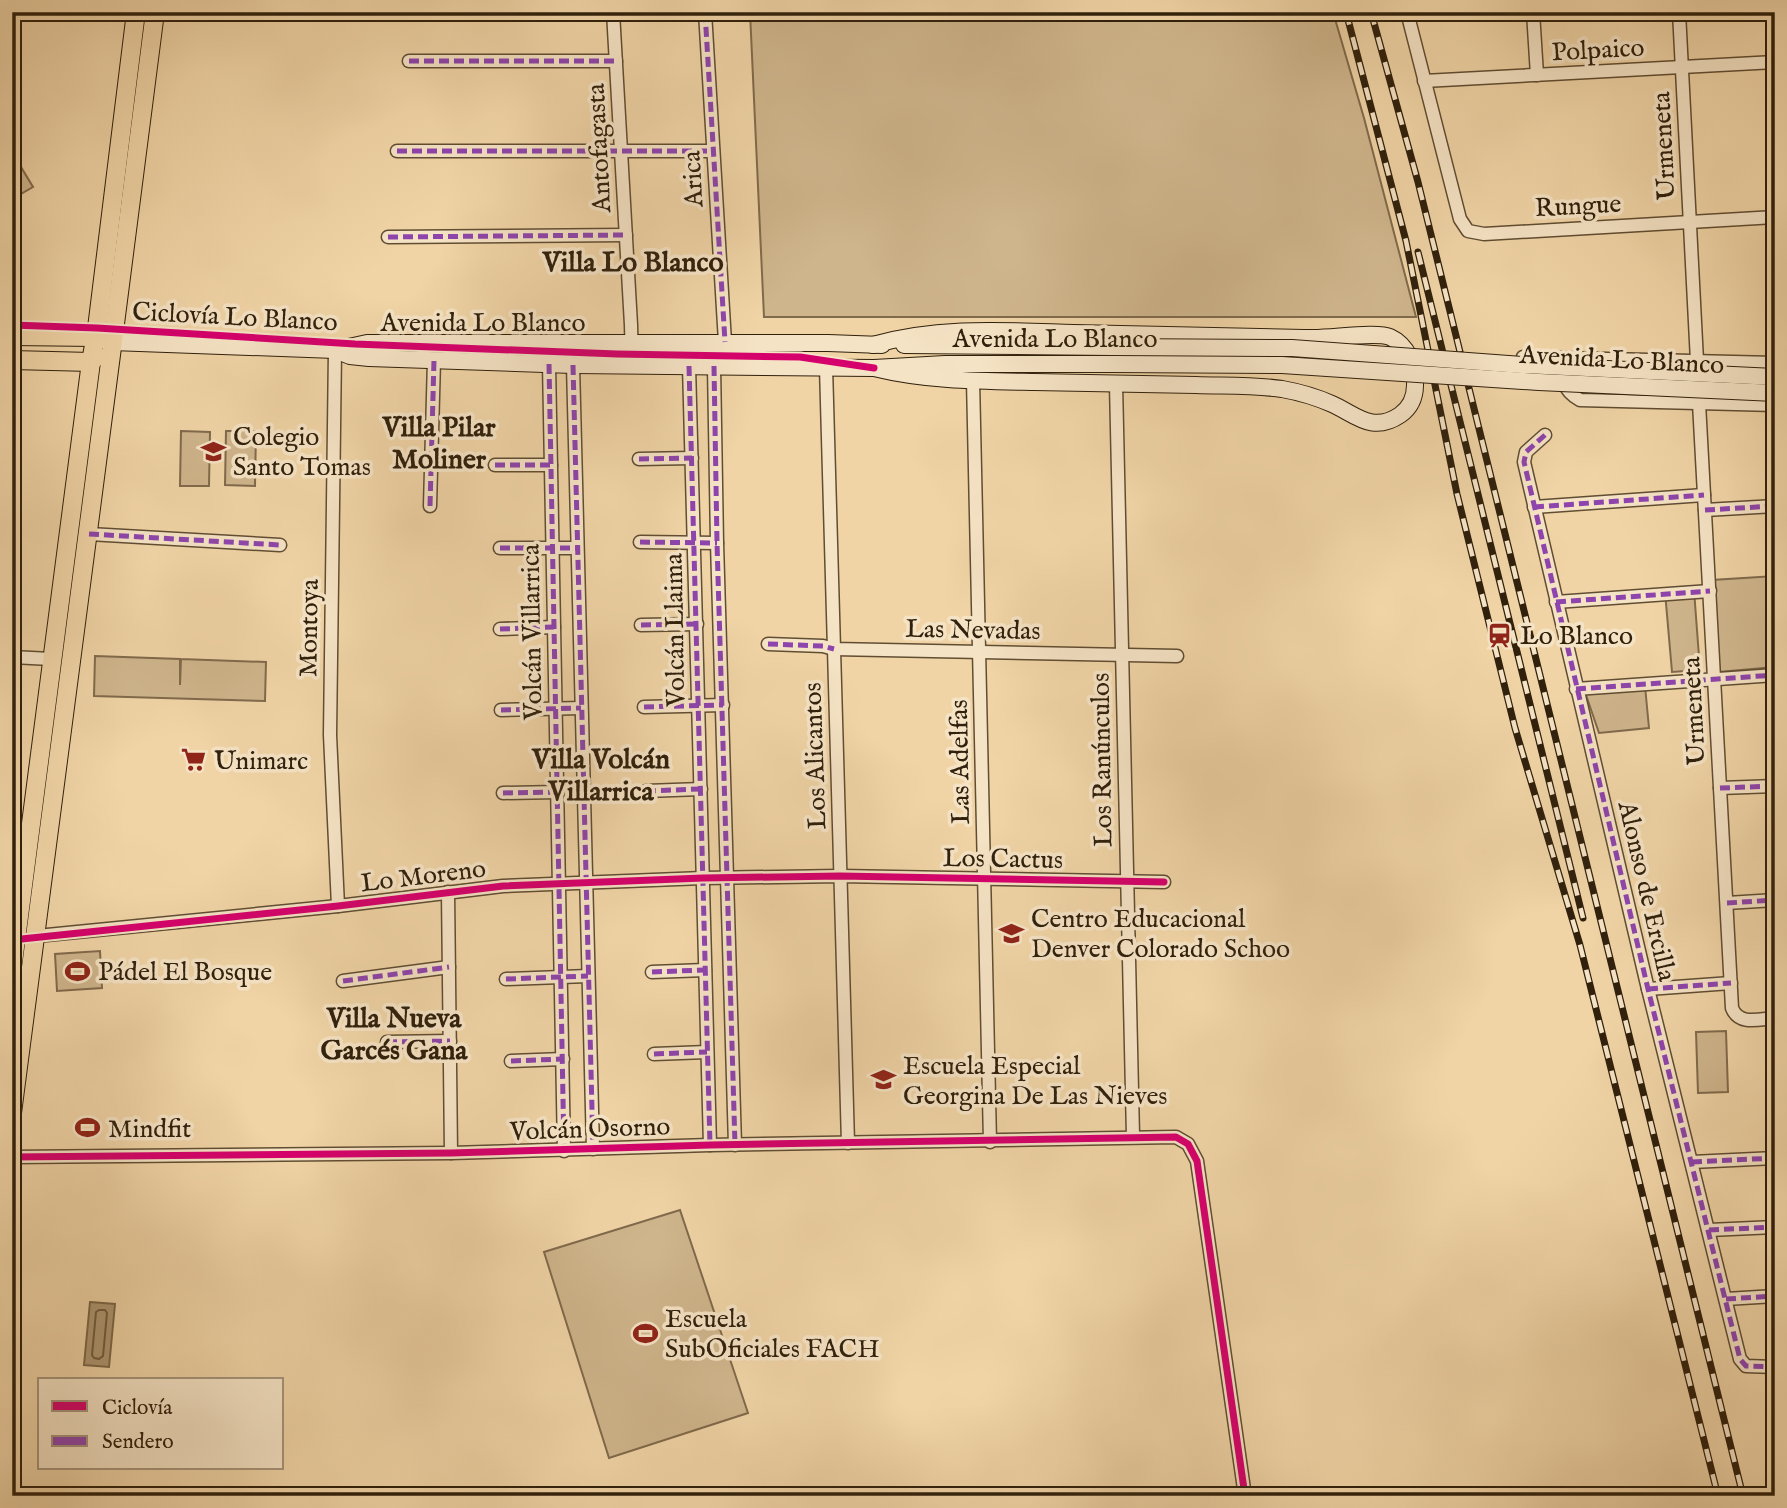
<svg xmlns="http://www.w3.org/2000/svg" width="1787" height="1508" viewBox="0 0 1787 1508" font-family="'IM FELL English',serif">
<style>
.green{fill:#cfb58c;stroke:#806a4c;stroke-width:2}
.water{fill:#af9772;stroke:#7c6749;stroke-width:2}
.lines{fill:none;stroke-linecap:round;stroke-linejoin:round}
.shore{stroke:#705c3f;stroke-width:2}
.street-casing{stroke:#604d32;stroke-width:15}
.secondary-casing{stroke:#30200c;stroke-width:18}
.primary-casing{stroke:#30200c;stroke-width:20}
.street{stroke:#f5e3c5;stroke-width:12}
.secondary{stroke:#f5e3c5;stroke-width:16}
.primary{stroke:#f0d4a6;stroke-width:18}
.rail-casing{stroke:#30200c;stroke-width:7}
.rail{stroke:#f5e3c5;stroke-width:4.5;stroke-dasharray:13;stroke-linecap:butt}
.secondary-bridge-casing{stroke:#30200c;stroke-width:18;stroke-linecap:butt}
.secondary-bridge{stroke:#f5e3c5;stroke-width:16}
.quiet{stroke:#8e44ad;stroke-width:5;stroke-dasharray:10 5;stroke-linecap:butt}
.cycleway-casing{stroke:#f5e3c5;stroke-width:11}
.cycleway{stroke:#d6006c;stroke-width:7}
.labels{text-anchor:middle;stroke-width:7;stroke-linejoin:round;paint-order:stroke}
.street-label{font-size:26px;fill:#30200c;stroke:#f5e3c5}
.poi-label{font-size:26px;fill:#30200c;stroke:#f5e3c5;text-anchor:start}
.neighbourhood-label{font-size:28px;font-weight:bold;fill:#30200c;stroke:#f5e3c5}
</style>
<rect width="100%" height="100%" fill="#f0d4a6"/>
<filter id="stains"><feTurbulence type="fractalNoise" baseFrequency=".00286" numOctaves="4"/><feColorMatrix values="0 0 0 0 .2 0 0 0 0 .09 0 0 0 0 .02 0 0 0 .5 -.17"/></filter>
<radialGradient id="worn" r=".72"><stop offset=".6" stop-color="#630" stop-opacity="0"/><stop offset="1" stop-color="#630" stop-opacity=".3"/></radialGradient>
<g class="green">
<path d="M750,12H1333L1364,118L1416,317H764Z"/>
<path d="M12,152L33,187L12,199Z"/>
<path d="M181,431L210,432L209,486H180Z"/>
<path d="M226,431H256L255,486L225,485Z"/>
<path d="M1775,576V596L1772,597L1775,667L1718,672L1712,580Z"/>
<path d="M1694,590L1700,670L1672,672L1665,592Z"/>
<path d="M95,656L180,659V685L181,659L266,662L265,701L94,696Z"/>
<path d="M1645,686L1649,728L1599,733L1585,692Z"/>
<path d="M100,951L102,988L57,991L55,954Z"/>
<path d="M1726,1031L1728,1092L1698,1093L1696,1032Z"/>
<path d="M680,1210L748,1413L609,1458L544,1252Z"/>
</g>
<path class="water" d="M90,1302L115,1304L109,1367L84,1365Z"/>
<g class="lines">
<path class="shore" d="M99,1310H105L107,1313L103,1356L99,1359L94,1358L92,1355L96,1312Z"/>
<defs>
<g id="street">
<path d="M613,12L631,325L632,365"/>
<path d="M705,12L725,342"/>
<path d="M1407,12L1460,219L1468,231L1484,234L1775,217"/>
<path d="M1533,12L1537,75"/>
<path d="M1679,12L1697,361"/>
<path d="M409,61H616"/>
<path d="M1424,81L1775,62"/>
<path d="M397,151H713"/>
<path d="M388,237L626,235"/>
<path d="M335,350L330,735L338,906"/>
<path d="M1523,357L1775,363"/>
<path d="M1569,360C1557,376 1564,391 1580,400L1775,405"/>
<path d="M549,364L564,1151"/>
<path d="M573,365L593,1149"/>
<path d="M689,366L710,1145"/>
<path d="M714,366L717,543L735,1145"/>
<path d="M826,367L848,1143"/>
<path d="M973,380L990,1142"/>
<path d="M1116,384L1133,1136"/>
<path d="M1699,403L1732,1008C1739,1026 1759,1019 1775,1018"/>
<path d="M1545,435L1526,452L1524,462L1648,989L1740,1359L1746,1366L1775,1367"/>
<path d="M639,459L692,458"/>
<path d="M495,465H551"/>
<path d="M430,506L434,360"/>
<path d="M1534,507L1704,495"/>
<path d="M1705,510L1775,506"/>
<path d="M89,534L280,545"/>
<path d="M640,542L717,543"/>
<path d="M500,548H577"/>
<path d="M1556,602L1710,591"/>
<path d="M641,625L697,624"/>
<path d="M500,629L554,627"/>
<path d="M768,644L823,646L834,649L1177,656"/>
<path d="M12,657L51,659"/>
<path d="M1576,689L1775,675"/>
<path d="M644,707L723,705"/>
<path d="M501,710L581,708"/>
<path d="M1720,788L1775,786"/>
<path d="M646,791L701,789"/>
<path d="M503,793L557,792"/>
<path d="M448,892L451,1153"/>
<path d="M1727,903L1775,900"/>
<path d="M37,936L338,906L503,886L703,878L840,876L1164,882"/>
<path d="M652,972L705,970"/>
<path d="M506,979L588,976"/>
<path d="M343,981L449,967"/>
<path d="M1648,989L1731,983"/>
<path d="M387,1042L450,1041"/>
<path d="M654,1054L707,1052"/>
<path d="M511,1061L563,1059"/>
<path d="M12,1157L451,1153L710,1145L1176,1137L1188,1144L1197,1161L1245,1496"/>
<path d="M1692,1162L1775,1158"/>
<path d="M1709,1230L1775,1227"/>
<path d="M1726,1299L1775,1296"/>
</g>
<g id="secondary">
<path d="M112,342L335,350L350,356L369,358L573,365L874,368L945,364H1113"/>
<path d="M873,345C939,326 1006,331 1074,333C1152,334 1231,337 1310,338C1329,339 1376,331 1390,337C1408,345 1416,367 1415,385C1415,397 1410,408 1400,415C1372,434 1355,414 1332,404C1316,397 1299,392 1282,389C1254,385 1224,386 1196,385C1142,384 1088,383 1034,382C980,381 927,381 874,368"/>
<path d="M904,345L1112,347"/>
<path d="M335,350L367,343H828L882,345"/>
</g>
<g id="primary">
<path d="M12,336L96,337L106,340"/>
<path d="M12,360L91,362L97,356"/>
<path d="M12,970L91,362L97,328L136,12"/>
<path d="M12,1113C63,747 107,379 155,12"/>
</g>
</defs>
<use href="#street" class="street-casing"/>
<use href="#secondary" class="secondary-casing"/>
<use href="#primary" class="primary-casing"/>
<use href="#street" class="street"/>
<use href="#secondary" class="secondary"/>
<use href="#primary" class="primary"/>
<defs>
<g id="rail">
<path d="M1346,12L1406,241L1457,494L1515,728L1580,945L1718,1496"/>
<path d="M1371,12L1418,182L1743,1496"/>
<path d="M1418,252L1583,918"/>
</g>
</defs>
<use href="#rail" class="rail-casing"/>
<use href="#rail" class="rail"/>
<defs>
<g id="secondary-bridge">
<path d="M1112,347L1292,348L1522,365L1775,377"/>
<path d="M1113,364L1282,365L1539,382L1775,393"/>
</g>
</defs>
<use href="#secondary-bridge" class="secondary-bridge-casing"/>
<use href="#secondary-bridge" class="secondary-bridge"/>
<g class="quiet">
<path d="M705,12L725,342"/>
<path d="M409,61H616"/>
<path d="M397,151H713"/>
<path d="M388,237L626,235"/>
<path d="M549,364L564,1151"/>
<path d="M573,365L593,1149"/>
<path d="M689,366L710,1145"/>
<path d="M714,366L717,543L735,1145"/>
<path d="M1545,435L1526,452L1524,462L1648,989L1740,1359L1746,1366L1775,1367"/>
<path d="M639,459L692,458"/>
<path d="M495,465H551"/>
<path d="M430,506L434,360"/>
<path d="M1534,507L1704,495"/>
<path d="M1705,510L1775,506"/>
<path d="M89,534L280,545"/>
<path d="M640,542L717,543"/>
<path d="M500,548H577"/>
<path d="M1556,602L1710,591"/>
<path d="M641,625L697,624"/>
<path d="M500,629L554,627"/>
<path d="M768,644L823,646L834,649"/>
<path d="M1576,689L1775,675"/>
<path d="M644,707L723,705"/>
<path d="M501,710L581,708"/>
<path d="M1720,788L1775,786"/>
<path d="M646,791L701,789"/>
<path d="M503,793L557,792"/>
<path d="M1727,903L1775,900"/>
<path d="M652,972L705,970"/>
<path d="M506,979L588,976"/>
<path d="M343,981L449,967"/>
<path d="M1648,989L1731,983"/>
<path d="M387,1042L450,1041"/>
<path d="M654,1054L707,1052"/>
<path d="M511,1061L563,1059"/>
<path d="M1692,1162L1775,1158"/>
<path d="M1709,1230L1775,1227"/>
<path d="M1726,1299L1775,1296"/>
</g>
<defs>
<g id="cycleway">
<path d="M12,325L97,328L355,344L617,354L800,357L874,368"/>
<path d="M12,940L338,906L503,886L703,878L840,876L1164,882"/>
<path d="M12,1157L451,1153L710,1145L1176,1137L1188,1144L1197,1161L1245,1496"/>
</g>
</defs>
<use href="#cycleway" class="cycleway-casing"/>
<use href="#cycleway" class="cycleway"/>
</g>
<defs>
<symbol id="school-bare" viewBox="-9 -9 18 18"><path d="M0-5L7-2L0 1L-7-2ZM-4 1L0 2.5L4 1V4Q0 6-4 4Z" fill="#8f2418" stroke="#f5e3c5" stroke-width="2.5" paint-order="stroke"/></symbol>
<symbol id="station-bare" viewBox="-9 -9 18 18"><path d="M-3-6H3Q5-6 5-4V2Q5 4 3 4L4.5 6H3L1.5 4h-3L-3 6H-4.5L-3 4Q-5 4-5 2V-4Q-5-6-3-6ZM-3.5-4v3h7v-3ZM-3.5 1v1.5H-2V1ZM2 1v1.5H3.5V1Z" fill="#8f2418" stroke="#f5e3c5" stroke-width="2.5" paint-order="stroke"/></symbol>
<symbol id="supermarket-bare" viewBox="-9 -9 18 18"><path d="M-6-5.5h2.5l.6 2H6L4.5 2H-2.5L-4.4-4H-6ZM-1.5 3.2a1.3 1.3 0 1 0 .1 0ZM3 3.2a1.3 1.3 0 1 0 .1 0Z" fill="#8f2418" stroke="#f5e3c5" stroke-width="2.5" paint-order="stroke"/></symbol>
<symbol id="stadium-bare" viewBox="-9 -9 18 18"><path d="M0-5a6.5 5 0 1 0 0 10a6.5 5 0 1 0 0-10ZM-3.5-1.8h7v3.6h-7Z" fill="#8f2418" stroke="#f5e3c5" stroke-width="2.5" paint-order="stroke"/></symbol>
</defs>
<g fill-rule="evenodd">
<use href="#school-bare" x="196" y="434" width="35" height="35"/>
<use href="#station-bare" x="1482" y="618" width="35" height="35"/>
<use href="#supermarket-bare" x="176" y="742" width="35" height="35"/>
<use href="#school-bare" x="994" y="916" width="35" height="35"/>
<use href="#stadium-bare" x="60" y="954" width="35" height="35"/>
<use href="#school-bare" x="866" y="1062" width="35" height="35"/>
<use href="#stadium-bare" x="70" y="1110" width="35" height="35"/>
<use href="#stadium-bare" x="628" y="1316" width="35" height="35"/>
</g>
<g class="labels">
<g class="street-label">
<text transform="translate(1598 49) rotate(-3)" y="9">Polpaico</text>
<text transform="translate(1663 146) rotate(-93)" y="9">Urmeneta</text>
<text transform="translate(598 148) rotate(-93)" y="9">Antofagasta</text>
<text transform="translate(692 179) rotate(-93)" y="9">Arica</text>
<text transform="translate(1578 205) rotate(-3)" y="9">Rungue</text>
<text transform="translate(235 316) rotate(3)" y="9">Ciclovía Lo Blanco</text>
<text x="483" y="331">Avenida Lo Blanco</text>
<text x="1055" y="347">Avenida Lo Blanco</text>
<text transform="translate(1622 359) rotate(3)" y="9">Avenida Lo Blanco</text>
<text transform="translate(308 628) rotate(-89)" y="9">Montoya</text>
<text transform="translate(973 629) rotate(1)" y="9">Las Nevadas</text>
<text transform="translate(674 630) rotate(-91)" y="9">Volcán Llaima</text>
<text transform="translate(531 632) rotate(-91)" y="9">Volcán Villarrica</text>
<text transform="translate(1693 711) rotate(-93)" y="9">Urmeneta</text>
<text transform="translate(814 756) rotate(-92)" y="9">Los Alicantos</text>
<text transform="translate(1101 760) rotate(-91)" y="9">Los Ranúnculos</text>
<text transform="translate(959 762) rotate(-91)" y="9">Las Adelfas</text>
<text transform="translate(1003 858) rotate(1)" y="9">Los Cactus</text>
<text transform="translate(423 875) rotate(-7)" y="9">Lo Moreno</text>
<text transform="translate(1648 891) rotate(77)" y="9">Alonso de Ercilla</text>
<text transform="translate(590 1128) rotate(-2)" y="9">Volcán Osorno</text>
</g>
<g class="poi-label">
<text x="233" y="445">Colegio<tspan x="233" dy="30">Santo Tomas</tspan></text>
<text x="1520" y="644">Lo Blanco</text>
<text x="214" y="769">Unimarc</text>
<text x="1031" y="927">Centro Educacional<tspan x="1031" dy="30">Denver Colorado Schoo</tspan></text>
<text x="98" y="980">Pádel El Bosque</text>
<text x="903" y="1074">Escuela Especial<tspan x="903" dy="30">Georgina De Las Nieves</tspan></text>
<text x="108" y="1137">Mindfit</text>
<text x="665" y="1327">Escuela<tspan x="665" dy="30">SubOficiales FACH</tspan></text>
</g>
<g class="neighbourhood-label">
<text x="633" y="271">Villa Lo Blanco</text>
<text x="439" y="436">Villa Pilar<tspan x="439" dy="32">Moliner</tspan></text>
<text x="601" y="768">Villa Volcán<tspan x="601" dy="32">Villarrica</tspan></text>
<text x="394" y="1027">Villa Nueva<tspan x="394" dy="32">Garcés Gana</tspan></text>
</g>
</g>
<rect width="1787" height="1508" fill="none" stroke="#f0d4a6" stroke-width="42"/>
<rect x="14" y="14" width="1759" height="1480" fill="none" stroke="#30200c" stroke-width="3.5"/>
<rect x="21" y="21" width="1745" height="1466" fill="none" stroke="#30200c" stroke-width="2"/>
<rect x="38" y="1378" width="245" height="91" fill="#f5e3c5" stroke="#a6957b" stroke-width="2"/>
<rect x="52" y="1401" width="35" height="10" fill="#d6006c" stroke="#a6957b" stroke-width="2"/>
<text x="102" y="1414" font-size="21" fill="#30200c">Ciclovía</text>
<rect x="52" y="1436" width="35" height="10" fill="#8e44ad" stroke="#a6957b" stroke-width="2"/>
<text x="102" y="1448" font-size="21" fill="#30200c">Sendero</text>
<rect width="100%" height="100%" filter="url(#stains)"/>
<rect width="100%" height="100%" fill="url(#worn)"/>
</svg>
